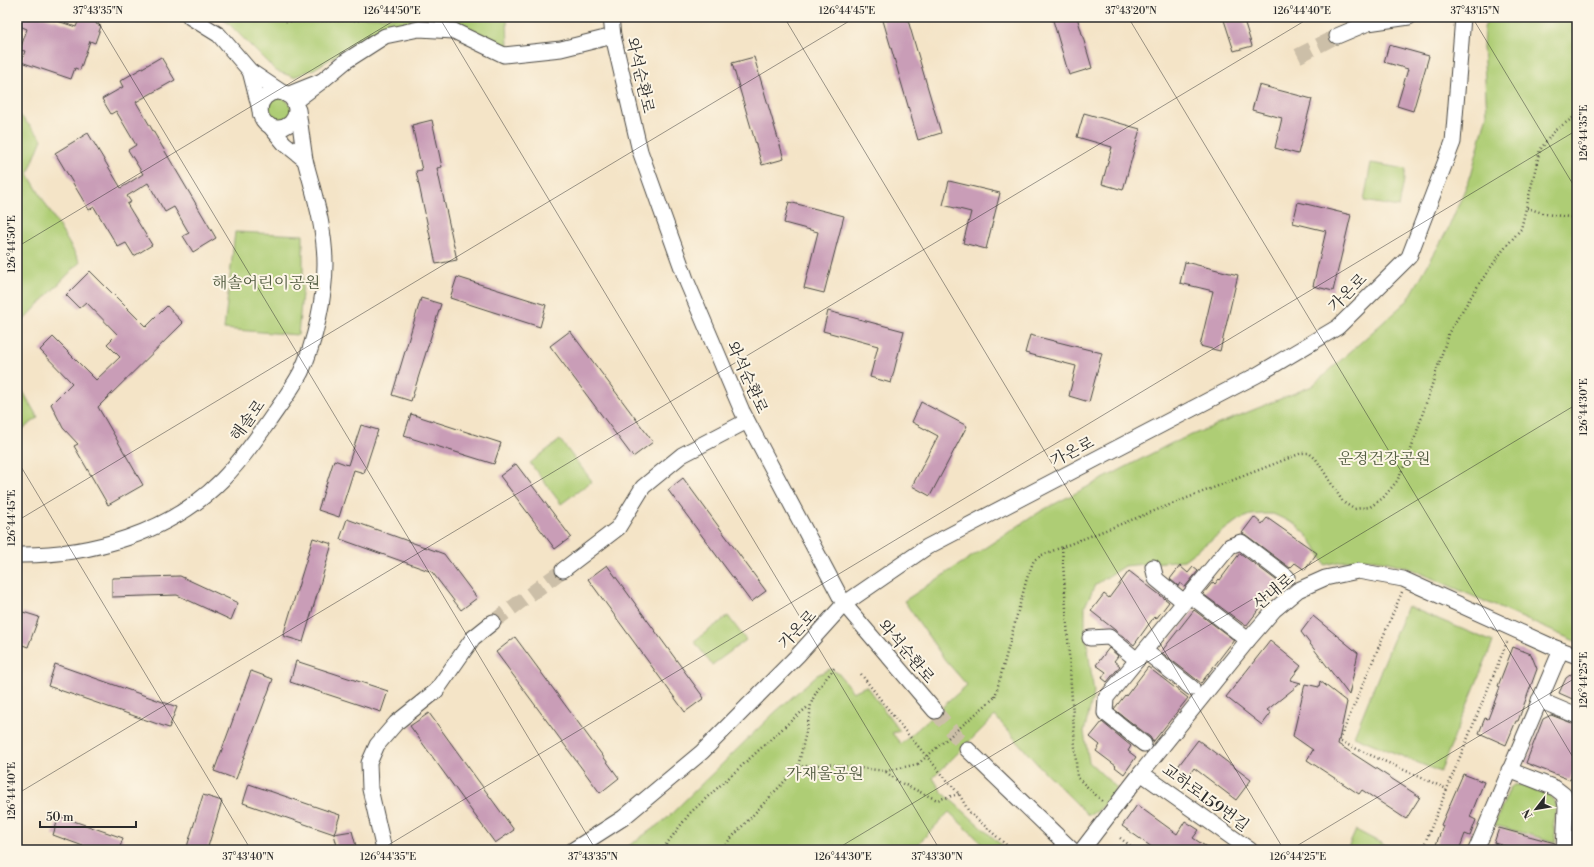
<svg xmlns="http://www.w3.org/2000/svg" width="1594" height="867" viewBox="0 0 1594 867" font-family="'Libre Bodoni','Noto Serif KR',serif">
<style>
.green{fill:#aecd74;stroke:#6c7c50}
.building{fill:#c99db7}
.lines{fill:none;stroke-linecap:round;stroke-linejoin:round}
.minor-tunnel{stroke:#ccbfa8;stroke-width:15;stroke-dasharray:15 8;stroke-linecap:butt}
.minor-casing{stroke:#494742;stroke-width:17}
.path{stroke:#494742;stroke-width:2.5;stroke-dasharray:1 3;stroke-linecap:butt}
.minor{stroke:#fff;stroke-width:15}
.path-bridge{stroke:#494742;stroke-width:2.5;stroke-dasharray:1 3;stroke-linecap:butt}
.ticks{fill:none;stroke:#2b2b2b;stroke-width:1;stroke-opacity:0.45}
.labels{text-anchor:middle;stroke-width:4;stroke-linejoin:round;paint-order:stroke}
.street-label{font-size:16px;fill:#2b2b2b;stroke:#fcf5e5}
.park-label{font-size:16px;fill:#525c41;stroke:#fcf5e5}
.neatline{fill:none;stroke:#2b2b2b;stroke-width:1.5}
.ticks-label{font-size:10px;text-anchor:middle;fill:#2b2b2b}
</style>
<rect width="100%" height="100%" fill="#fcf5e5"/>
<filter id="ink" filterUnits="userSpaceOnUse"><feTurbulence type="fractalNoise" baseFrequency=".025" numOctaves="2"/><feDisplacementMap in="SourceGraphic" scale="8" xChannelSelector="R" yChannelSelector="G"/><feConvolveMatrix kernelMatrix="1 2 1 2 8 2 1 2 1" color-interpolation-filters="sRGB"/></filter>
<filter id="wash" filterUnits="userSpaceOnUse"><feTurbulence type="fractalNoise" baseFrequency=".012" numOctaves="4" result="noise"/><feDisplacementMap in="SourceGraphic" scale="16" xChannelSelector="R" yChannelSelector="G"/><feGaussianBlur stdDeviation="0.9" result="paint"/><feColorMatrix in="noise" values="0 0 0 0 0 0 0 0 0 0 0 0 0 0 0 0 0 1.4 0 .05"/><feComposite in="paint" operator="in"/></filter>
<g filter="url(#wash)">
<rect width="100%" height="100%" fill="#f4e4c7"/>
<g class="green">
<path d="M222,17H507L508,48L434,24L408,22L365,37L314,69L294,77L276,71Z"/>
<path d="M1577,17V642L1416,571C1382,558 1361,556 1325,565L1315,546L1306,534L1295,524L1273,514H1263L1251,515L1238,520L1184,560L1124,566L1095,585L1085,606V627L1094,693L1084,732L1089,762L1117,788L1099,810L1088,815L1038,765L995,716L933,778L942,792L1007,850H989L949,812L912,850H623L666,819L772,715L817,675L830,669L838,673L853,692L866,686L900,731L892,733L901,744L967,685L945,660L904,601L1041,511L1172,443L1312,386L1408,300L1448,229L1471,175L1487,114L1483,47L1484,28L1488,18Z"/>
<circle cx="278" cy="110" r="13"/>
<path d="M17,112L42,139L28,174L80,262L17,327Z"/>
<path d="M1371,163L1406,169L1399,207L1364,201Z"/>
<path d="M235,232L303,235V283L298,335L224,329Z"/>
<path d="M17,381L38,418L17,433Z"/>
<path d="M560,440L592,481L561,504L530,463Z"/>
<path d="M1407,606L1493,642L1440,772L1354,736Z"/>
<path d="M728,616L746,640L712,665L694,641Z"/>
<path d="M1514,785H1520L1550,796L1554,801L1556,808L1553,822L1556,842L1494,825L1510,788Z"/>
<path d="M1356,830L1394,850H1347Z"/>
</g>
<g id="blocks">
<g class="building">
<path d="M17,17H45L76,27L80,17H90L97,20L96,24L101,26L95,43L90,41L80,70L75,68L71,79L21,62L25,51L20,50L27,29L17,25Z"/>
<path d="M882,17H907L941,133L918,140Z"/>
<path d="M1052,17H1077L1092,68L1069,75Z"/>
<path d="M1223,17H1243L1252,46L1234,51Z"/>
<path d="M1389,45L1429,56L1413,111L1397,106L1408,69L1384,62Z"/>
<path d="M161,57L175,80L136,102L216,238L193,252L183,236L189,233L174,207L165,212L148,183L127,196L131,202L127,204L152,245L134,256L126,243L118,247L94,207L89,210L55,153L88,133L121,188L143,174L128,150L136,145L116,111L111,114L102,99L123,87L120,81Z"/>
<path d="M754,57L784,159L762,165L732,63Z"/>
<path d="M1259,85L1312,99L1298,154L1275,148L1282,118L1252,110Z"/>
<path d="M1084,113L1140,129L1123,190L1102,184L1112,147L1077,137Z"/>
<path d="M432,120L442,167L437,168L457,260L436,264L416,171L422,170L412,125Z"/>
<path d="M949,181L1000,193L986,249L963,243L971,212L943,205Z"/>
<path d="M789,202L844,216L824,293L804,288L818,232L784,223Z"/>
<path d="M1298,202L1351,215L1333,291L1313,286L1326,231L1293,223Z"/>
<path d="M1185,262L1238,275L1220,351L1200,346L1213,291L1180,283Z"/>
<path d="M90,271L146,327L167,306L183,323L98,407L143,485L108,505L74,446L78,444L63,428L51,404L72,383L40,350L53,337L96,380L120,357L107,344L117,334L86,302L79,308L66,295Z"/>
<path d="M457,277L546,305L540,327L450,298Z"/>
<path d="M421,298L441,304L411,401L392,395Z"/>
<path d="M828,311L904,331L891,383L870,377L878,346L823,331Z"/>
<path d="M570,331L653,442L633,457L550,346Z"/>
<path d="M1030,335L1102,353L1089,402L1069,396L1076,366L1025,353Z"/>
<path d="M921,402L967,426L930,496L912,486L938,436L912,422Z"/>
<path d="M411,414L501,443L494,464L404,436Z"/>
<path d="M361,425L378,430L364,473L354,470L339,517L318,510L334,460L348,465Z"/>
<path d="M516,464L571,537L555,549L500,476Z"/>
<path d="M683,478L766,591L751,602L668,490Z"/>
<path d="M1254,517L1262,524L1267,518L1317,553L1305,570L1295,563L1290,568L1246,535L1242,533Z"/>
<path d="M347,519L444,554L477,598L461,610L432,572L340,539Z"/>
<path d="M313,538L332,544L303,642L283,636Z"/>
<path d="M1240,553L1280,583L1246,626L1203,594L1213,582L1215,584L1219,579L1220,580Z"/>
<path d="M607,565L704,698L685,712L588,579Z"/>
<path d="M1180,566L1188,573L1193,567L1198,571L1185,587L1180,583L1178,586L1170,579Z"/>
<path d="M1129,571L1169,602L1156,619L1154,617L1134,645L1091,611L1104,594L1109,598Z"/>
<path d="M180,576L238,603L231,620L177,595L112,597V578Z"/>
<path d="M1194,610L1234,640L1201,683L1161,652Z"/>
<path d="M23,612L39,617L28,647L17,643V616L21,617Z"/>
<path d="M1313,616L1358,653L1349,695L1301,632Z"/>
<path d="M515,637L619,778L600,793L496,652Z"/>
<path d="M1270,641L1301,666L1290,680L1301,683L1267,710L1271,713L1262,725L1226,697Z"/>
<path d="M1513,647L1531,654L1537,669L1518,721H1516L1506,745L1479,733L1485,718L1488,719L1500,687L1498,686Z"/>
<path d="M1109,648L1118,656L1114,661L1120,666L1107,682L1102,678L1106,672L1096,665Z"/>
<path d="M296,661L388,691L381,712L290,682Z"/>
<path d="M55,664L177,707L169,728L48,686Z"/>
<path d="M1148,667L1188,698L1153,742L1150,737L1114,709L1125,695L1126,696Z"/>
<path d="M1577,670V701L1559,693L1566,678Z"/>
<path d="M251,671L273,679L236,779L214,771Z"/>
<path d="M1320,681L1347,702L1338,744L1420,797L1406,819L1362,790L1359,794L1307,760L1313,750L1293,736L1305,684L1319,687Z"/>
<path d="M429,713L514,830L495,843L410,726Z"/>
<path d="M1551,715L1577,725V762L1570,780L1526,763L1543,719Z"/>
<path d="M1102,722L1131,746L1128,751L1136,757L1124,774L1115,767L1116,766L1096,751L1100,745L1090,737Z"/>
<path d="M1198,740L1251,780L1236,800L1194,768L1187,778L1180,773L1179,765Z"/>
<path d="M1463,774L1484,782L1470,817L1476,820L1470,836L1465,834L1459,850H1434L1443,826L1441,825Z"/>
<path d="M249,784L340,815L334,834L243,803Z"/>
<path d="M203,795L222,801L207,850H186Z"/>
<path d="M1137,805L1177,834L1185,821L1199,830L1193,838L1211,850H1156L1122,826Z"/>
<path d="M59,816L123,838L119,850H94L53,835Z"/>
<path d="M1499,828L1555,843V850H1519L1494,843Z"/>
<path d="M352,831L357,850H338L334,834Z"/>
</g>
</g>
</g>
<g filter="url(#ink)">
<use href="#blocks" fill-opacity="0" stroke="#494742" stroke-width="1"/>
<g class="lines">
<g class="minor-tunnel">
<path d="M1298,56L1337,36"/>
<path d="M493,622L563,570"/>
<path d="M935,711L967,749"/>
</g>
<defs>
<g id="minor">
<path d="M190,17L219,35L250,71L283,93"/>
<path d="M611,17L613,36L640,151L687,282L742,411L844,604L935,711"/>
<path d="M1337,36L1368,23L1409,17"/>
<path d="M250,71L260,110"/>
<path d="M322,81L346,61L385,36L419,29L454,31L504,55L561,49L613,36"/>
<circle cx="278" cy="110" r="18"/>
<path d="M269,125L284,143L305,160L298,110L294,102L322,81L287,95"/>
<path d="M17,555C90,556 170,533 222,480C240,462 255,441 269,421C280,405 292,389 301,372C315,343 325,296 325,264C325,228 314,194 305,160"/>
<path d="M1153,567L1156,579L1184,602"/>
<path d="M563,570L618,528L643,487L682,455L747,421"/>
<path d="M1190,595L1248,640"/>
<path d="M1090,638L1109,637L1137,660"/>
<path d="M1145,651L1192,688"/>
<path d="M1539,700L1577,716"/>
<path d="M1144,744L1105,713L1106,698L1230,546L1241,542L1287,577"/>
<path d="M967,749L1072,850"/>
<path d="M1509,770L1555,788L1564,795L1566,807L1564,850"/>
<path d="M1141,773L1250,850"/>
<path d="M384,850L370,789L369,763L377,745L396,723L436,691L473,638L493,622"/>
<path d="M573,850L623,818L702,752L798,655L844,604L927,547L1257,375L1338,327L1409,257L1453,142L1463,17"/>
<path d="M1082,850L1141,773L1248,640L1274,610L1298,590L1325,578L1358,571L1403,579L1553,647L1577,656"/>
<path d="M1476,850L1561,650"/>
</g>
</defs>
<use href="#minor" class="minor-casing"/>
<g class="path">
<path d="M279,17L286,21L359,20L374,17"/>
<path d="M1527,208L1546,214L1577,218"/>
<path d="M1062,547L1077,777L1102,801"/>
<path d="M1402,592L1339,741L1447,789"/>
<path d="M861,674L905,731L959,794L969,812L1012,850"/>
<path d="M995,697L1027,578L1034,560L1042,555L1302,453H1309L1316,459L1343,502L1354,509L1370,507L1383,498L1397,481L1409,456L1449,332L1479,284L1503,250L1521,229L1540,150L1554,131L1577,115"/>
<path d="M798,767L826,764L886,771L918,764"/>
<path d="M886,772L899,782L937,800L959,794"/>
<path d="M1120,838L1136,850"/>
<path d="M660,850L665,846L690,813L793,719L809,706"/>
<path d="M720,850L798,767L810,714C809,696 825,681 835,667"/>
<path d="M1422,850L1507,642"/>
</g>
<use href="#minor" class="minor"/>
<path class="path-bridge" d="M918,764L995,697"/>
</g>
</g>
<path class="ticks" d="M95,17L596,850M439,17L940,850M784,17L1284,850M1128,17L1577,764M1472,17L1577,191M17,247L400,17M17,460L251,850M17,521L856,17M17,794L1311,17M380,850L1577,130M835,850L1577,404M1290,850L1577,677"/>
<g class="labels">
<g class="street-label">
<text transform="translate(641 75) rotate(77)" y="6">와석순환로</text>
<text transform="translate(1347 292) rotate(-45)" y="6">가온로</text>
<text transform="translate(748 377) rotate(66)" y="6">와석순환로</text>
<text transform="translate(247 420) rotate(-54)" y="6">해솔로</text>
<text transform="translate(1072 451) rotate(-27)" y="6">가온로</text>
<text transform="translate(1273 591) rotate(-40)" y="6">산내로</text>
<text transform="translate(797 629) rotate(-47)" y="6">가온로</text>
<text transform="translate(907 651) rotate(50)" y="6">와석순환로</text>
<text transform="translate(1206 797) rotate(36)" y="6">교하로159번길</text>
</g>
<g class="park-label">
<text x="266" y="288">해솔어린이공원</text>
<text x="1384" y="464">운정건강공원</text>
<text x="825" y="779">가재울공원</text>
</g>
</g>
<rect width="1594" height="867" fill="none" stroke="#fcf5e5" stroke-width="44"/>
<g transform="translate(1536 809) rotate(239)" stroke="#fcf5e5" stroke-width="3" paint-order="stroke">
<path d="M0-3L7 15L0 10L-7 15Z" fill="#2b2b2b"/>
<text y="-6" font-size="11" font-weight="bold" text-anchor="middle" fill="#2b2b2b">N</text>
</g>
<path d="M40 821v6h96v-6" fill="none" stroke="#2b2b2b" stroke-width="2"/>
<text x="46" y="821" font-size="12" fill="#2b2b2b" stroke="#fcf5e5" stroke-width="3" paint-order="stroke">50 m</text>
<rect x="22" y="22" width="1550" height="823" class="neatline"/>
<g class="ticks-label">
<text x="98" y="14">37°43'35"N</text>
<text x="392" y="14">126°44'50"E</text>
<text x="847" y="14">126°44'45"E</text>
<text x="1131" y="14">37°43'20"N</text>
<text x="1302" y="14">126°44'40"E</text>
<text x="1475" y="14">37°43'15"N</text>
<text transform="translate(1583 133) rotate(-90)" y="4">126°44'35"E</text>
<text transform="translate(11 244) rotate(-90)" y="4">126°44'50"E</text>
<text transform="translate(1583 407) rotate(-90)" y="4">126°44'30"E</text>
<text transform="translate(11 518) rotate(-90)" y="4">126°44'45"E</text>
<text transform="translate(1583 680) rotate(-90)" y="4">126°44'25"E</text>
<text transform="translate(11 791) rotate(-90)" y="4">126°44'40"E</text>
<text x="248" y="860">37°43'40"N</text>
<text x="388" y="860">126°44'35"E</text>
<text x="593" y="860">37°43'35"N</text>
<text x="843" y="860">126°44'30"E</text>
<text x="937" y="860">37°43'30"N</text>
<text x="1298" y="860">126°44'25"E</text>
</g>
</svg>
